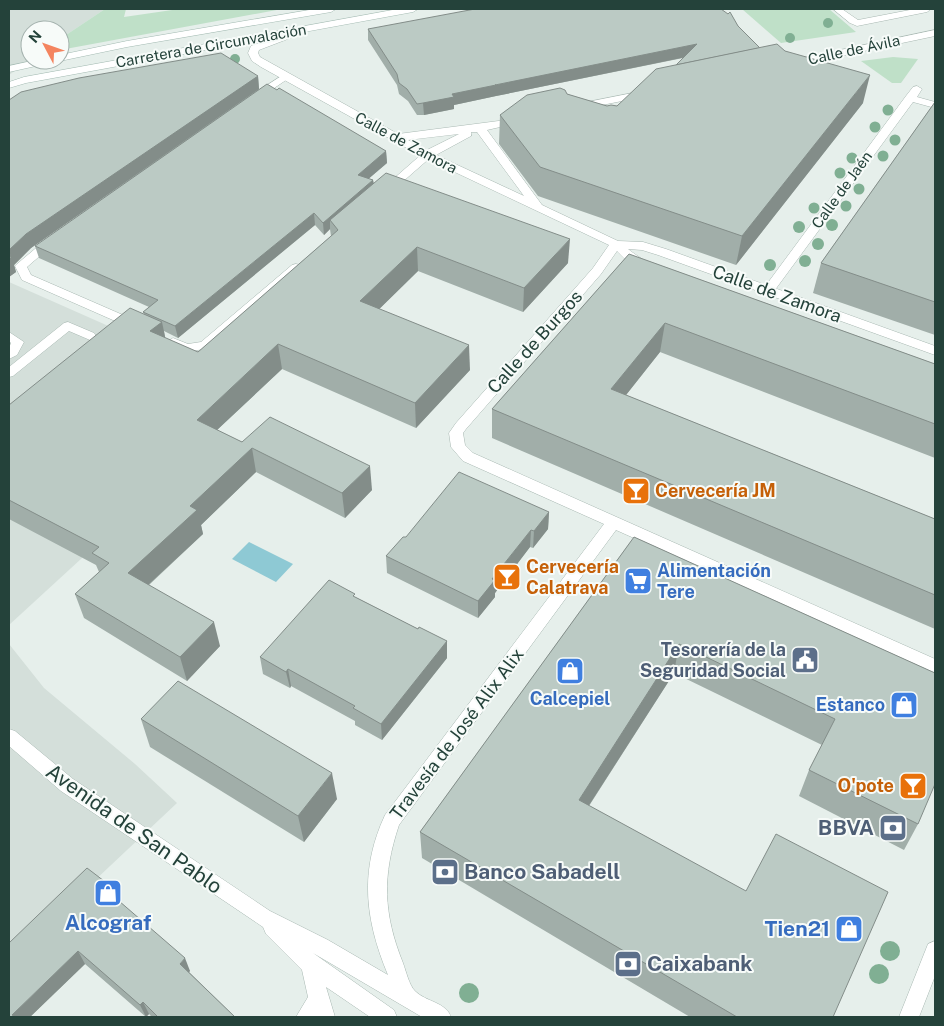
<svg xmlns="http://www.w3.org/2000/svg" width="944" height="1026" viewBox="0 0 944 1026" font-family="'Public Sans',sans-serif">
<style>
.built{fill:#d4dfda}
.green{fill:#bfe0c8}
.water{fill:#8ec9d4}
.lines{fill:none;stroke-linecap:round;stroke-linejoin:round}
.service-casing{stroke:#a8b8b2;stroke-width:1}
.pedestrian-casing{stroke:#a8b8b2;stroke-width:1}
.minor-casing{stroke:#a8b8b2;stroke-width:1}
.secondary-casing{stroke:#a4bbb3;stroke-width:1}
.service{fill:#fff;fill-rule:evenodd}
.pedestrian{fill:#fff;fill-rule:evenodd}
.minor{fill:#fff;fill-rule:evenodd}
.secondary{fill:#fff;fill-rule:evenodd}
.tree{fill:#80af93}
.wall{fill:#a1aea9;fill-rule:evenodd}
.shaded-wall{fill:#838d89}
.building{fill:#bbcac4;stroke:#838d89}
.labels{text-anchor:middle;stroke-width:4;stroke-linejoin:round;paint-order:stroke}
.far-street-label{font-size:15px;fill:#24423a;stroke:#f7fbf9}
.street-label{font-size:18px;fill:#24423a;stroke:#f7fbf9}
.food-label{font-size:18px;font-weight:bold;fill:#c56008;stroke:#f7fbf9;text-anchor:start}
.shop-label{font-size:18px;font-weight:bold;fill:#366cbe;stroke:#f7fbf9;text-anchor:start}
.service-label{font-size:18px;font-weight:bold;fill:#4e5e75;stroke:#f7fbf9;text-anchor:end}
.near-service-label{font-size:21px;font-weight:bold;fill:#4e5e75;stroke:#f7fbf9;text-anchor:start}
.near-street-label{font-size:21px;fill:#24423a;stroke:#f7fbf9}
.near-shop-label{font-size:21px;font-weight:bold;fill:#366cbe;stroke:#f7fbf9}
</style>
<rect width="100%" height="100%" fill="#e6efeb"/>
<g class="built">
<path d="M9,9H105L60,39V30H30V60L9,75Z"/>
<path d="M9,282L131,336L82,558L9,625Z"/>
<path d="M9,644L44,688L135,764L177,803L9,961Z"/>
</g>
<g class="green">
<path d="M105,9H126L124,17L179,9H282L60,50V39Z"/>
<path d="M742,9H829L856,32L781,43Z"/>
<path d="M893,57L918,59L901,83H892L861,61Z"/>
</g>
<path class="water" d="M249,542L293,564L276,582L232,559Z"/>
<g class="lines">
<defs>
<g id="service">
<path d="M833,9H842L858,20L915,9H931L927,12L857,26L850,23Z"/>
<path d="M286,73L289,74V78L258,99H252V95Z"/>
<path d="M427,152L431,153L432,155L431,157L391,192H383L382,190L383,188L423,153Z"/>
<path d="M52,237L56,238L58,240L56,242L27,267L31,275L139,322L141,325L139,328H131L22,280L15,266L17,264L48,238Z"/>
<path d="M296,264L300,265L302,267L300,269L209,348L187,352L169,345L167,342L173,338L188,344L201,342L292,265Z"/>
<path d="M68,322L94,333L96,336L90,340L69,331L13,376L9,377V367L64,323Z"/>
<path d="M9,332L24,342L17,355L9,359V348L11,343L9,341Z"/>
</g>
<path id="pedestrian" d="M917,86L922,89L917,97L935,102V108L913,102L772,294H764L762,291L764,288L906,96L913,87Z"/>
<g id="minor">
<path d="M302,27L307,30L306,32L259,50L258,53L260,57L398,134L522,118L523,120L522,122L487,130L542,205L618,241L643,242L666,249L935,346V355L658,255L642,250L628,249C635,255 645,260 650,266L648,269C636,272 625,259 617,251L601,274L466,429L463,433L465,445L473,453L935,659V673L616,530L399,825C382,876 383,913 403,963C406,971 409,985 415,991C426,1002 446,1002 451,1017H422L313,953L394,1010L397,1017H370L326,987L335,1017H296L308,997L302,970L266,934L263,927L61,791L9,746V729L15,731L73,779L270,911L328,940L388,975C365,920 359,871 385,815L604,524L463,461L451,447L449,433L456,423L593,268L609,245L423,157L261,67L252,61L248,53L251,46ZM471,132H477L524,196L436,155L471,136ZM459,134L427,150L408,140Z"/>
<path d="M935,30V36L793,66L788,63L793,60Z"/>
<path d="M648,90L653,93L652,95L577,110L572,107L577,104Z"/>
<path d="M935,941V976L919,1017H899L928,944Z"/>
</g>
<g id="secondary">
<path d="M315,9H336L331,12L127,47L60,61L56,60H60V55L127,41Z"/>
<path d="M398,9H418L413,12L26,83L9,88V82L24,77Z"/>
<path d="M36,60H55L54,62L9,72V66Z"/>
</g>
</defs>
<use href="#service" class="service-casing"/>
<use href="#pedestrian" class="pedestrian-casing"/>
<use href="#minor" class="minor-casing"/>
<use href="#secondary" class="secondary-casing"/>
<use href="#service" class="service"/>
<use href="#pedestrian" class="pedestrian"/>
<use href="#minor" class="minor"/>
<use href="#secondary" class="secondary"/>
</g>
<g class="tree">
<circle cx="828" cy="23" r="5"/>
<circle cx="790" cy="38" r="5"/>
<circle cx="235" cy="59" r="5"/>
<circle cx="888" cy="110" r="5.5"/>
<circle cx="875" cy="127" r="5.5"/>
<circle cx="895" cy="140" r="5.5"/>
<circle cx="883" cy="156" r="5.5"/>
<circle cx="852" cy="158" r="5.5"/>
<circle cx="840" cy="173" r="5.5"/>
<circle cx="859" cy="189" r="5.5"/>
<circle cx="846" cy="206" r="5.5"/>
<circle cx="814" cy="208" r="5.5"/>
<circle cx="832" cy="225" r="6"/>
<circle cx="799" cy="227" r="6"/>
<circle cx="818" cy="244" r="6"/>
<circle cx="805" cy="261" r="6"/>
<circle cx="770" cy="265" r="6"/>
<circle cx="890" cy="951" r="10"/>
<circle cx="879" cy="974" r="10"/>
<circle cx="469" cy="993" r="10"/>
</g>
<g class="wall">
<path d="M728,14L738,26L760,48L785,51L863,103L736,265L538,196L499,144L500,115L567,94L607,106H617L676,65L683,58L496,96L454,105V109L424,115H417L408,101L399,94L397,85L368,40V29Z"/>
<path d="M258,76L259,89L277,90L386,151L387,163L368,179L373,180L374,183L568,263L523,312L418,271L379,309L470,370L416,428L282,369L217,430L242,442L372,490L345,518L256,472L201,525L203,534L149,585L220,646L187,681L84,618L75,594L99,572L96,565L9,519V405L144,314L143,312L149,307L39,258L35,246L143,170L31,248L14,265L16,272L9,277V100ZM315,225L324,235L330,229L331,236L198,352L165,338L164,331L178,338Z"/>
<path d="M935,102V335L813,293L821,263Z"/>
<path d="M629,254L935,364V458L660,352L626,395L935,519V629L492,438V409Z"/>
<path d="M549,512L548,529L533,548L530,547L495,593V597L478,618L387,573L386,556L406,537Z"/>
<path d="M634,537L935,673L918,824L904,850L799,796L809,770L822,745L674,673L589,806L833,1017H690L422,858L420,832Z"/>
<path d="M355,597L418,629L447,641V658L382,740L355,725V721L291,686L290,688L263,674L260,657Z"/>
<path d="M141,719L337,799L304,842L150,747Z"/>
<path d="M108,884L113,895L190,971L189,972L235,1017H152L149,1014L146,1017L85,964L30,1017Z"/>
</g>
<g class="shaded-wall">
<path d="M697,44L696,55L496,96L454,105V109L424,115L423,103L452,94L495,85Z"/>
<path d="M870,75L863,103L736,265L742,236Z"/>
<path d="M258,76L259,89L31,248L14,265L16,272L9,277V250L26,234Z"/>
<path d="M386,151L387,163L359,187L358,175Z"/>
<path d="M373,180L374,192L330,220V229L324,235L323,223Z"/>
<path d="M314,213L315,225L178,338L175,326Z"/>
<path d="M570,239L568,263L523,312L524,288Z"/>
<path d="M417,247L418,271L362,326L360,301Z"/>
<path d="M162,322L167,346L150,331Z"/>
<path d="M665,323L660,352L607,419L611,389Z"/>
<path d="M278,344L282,369L202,444L197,420Z"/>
<path d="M469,345L470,370L416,428L415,403Z"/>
<path d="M252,448L256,472L201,525L203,534L135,597L128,573L190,506Z"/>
<path d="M370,466L372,490L345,518L342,493Z"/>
<path d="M549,512L548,529L533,548L534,531Z"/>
<path d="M531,530L530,547L495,593V597L478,618V601L492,579Z"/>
<path d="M214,622L220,646L187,681L180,657Z"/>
<path d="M447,641V658L382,740L381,724Z"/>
<path d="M679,644L674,673L575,827L579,800Z"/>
<path d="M288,669L291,686L290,688L286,672Z"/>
<path d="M332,773L337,799L304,842L298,816Z"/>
<path d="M108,884L114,897L104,888Z"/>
<path d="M78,951L85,964L30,1017H14L12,1015Z"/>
<path d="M185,958L190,971L185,976L180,964Z"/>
<path d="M143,1002L149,1014L146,1017L140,1005Z"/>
</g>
<g class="building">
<path d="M475,9H721L728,14L730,12L738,26L760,48L676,65L697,44L495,85H496L452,94L454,97L423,103L417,104L407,89L399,83L397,74L368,29Z"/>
<path d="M777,44L785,51L870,75L742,236L540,167L500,115L527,95L560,88L565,90L567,94L607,106L611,105L617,106L656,69Z"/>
<path d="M221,53L258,76L26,234L9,250L11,258L9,260V100L21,92L79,78Z"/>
<path d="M267,84L277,90L279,88L386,151L358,175L373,180L323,223L314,213L175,326L143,312L158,300L35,246Z"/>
<path d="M935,102V302L821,263Z"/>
<path d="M386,173L570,239L524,288L417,247L360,301L469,345L415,403L278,344L197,420L242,442L270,417L370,466L342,493L252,448L190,506L197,510L128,573L214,622L180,657L75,594L109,563L92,553L99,547L9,500V405L130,308L162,322L150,331L198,352L338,230L330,220Z"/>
<path d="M629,254L935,364V424L665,323L611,389L935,519V595L492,409Z"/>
<path d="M459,472L549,512L534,531L531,530L492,579L495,580L478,601L386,556L403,537H406Z"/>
<path d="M634,537L935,673V784L918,824L809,770L835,719L679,644L579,800L746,891L776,834L888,892L833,1017H737L420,832Z"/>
<path d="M329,580L355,594L353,596L418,629L419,627L447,641L381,724L353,708L355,706L288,669L286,672L260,657Z"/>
<path d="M178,681L332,773L298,816L141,719Z"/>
<path d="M87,868L108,884L104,888L185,958L180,964L235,1017H158L143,1002L140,1005L78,951L12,1015L15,1017H9V943Z"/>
</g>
<defs>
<symbol id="bar-square" viewBox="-11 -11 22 22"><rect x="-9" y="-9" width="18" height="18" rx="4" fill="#e8710a" stroke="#f7fbf9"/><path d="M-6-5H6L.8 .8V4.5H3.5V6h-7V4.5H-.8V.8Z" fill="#fff"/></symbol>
<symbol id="supermarket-square" viewBox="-11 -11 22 22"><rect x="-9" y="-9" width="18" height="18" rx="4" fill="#3f7fe0" stroke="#f7fbf9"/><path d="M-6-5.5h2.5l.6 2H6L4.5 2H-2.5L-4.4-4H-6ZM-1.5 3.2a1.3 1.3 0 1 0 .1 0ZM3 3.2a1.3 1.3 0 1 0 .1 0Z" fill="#fff"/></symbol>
<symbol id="civic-square" viewBox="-11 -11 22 22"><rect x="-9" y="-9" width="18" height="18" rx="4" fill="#5c6f8a" stroke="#f7fbf9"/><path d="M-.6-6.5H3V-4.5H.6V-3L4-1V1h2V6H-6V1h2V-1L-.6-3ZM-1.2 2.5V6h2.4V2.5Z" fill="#fff"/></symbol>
<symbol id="shop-square" viewBox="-11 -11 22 22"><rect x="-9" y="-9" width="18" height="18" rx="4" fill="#3f7fe0" stroke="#f7fbf9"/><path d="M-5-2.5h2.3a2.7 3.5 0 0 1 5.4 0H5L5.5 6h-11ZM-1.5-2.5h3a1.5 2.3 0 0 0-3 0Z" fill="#fff"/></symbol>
<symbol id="bank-square" viewBox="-11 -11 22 22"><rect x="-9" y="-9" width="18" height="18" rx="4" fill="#5c6f8a" stroke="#f7fbf9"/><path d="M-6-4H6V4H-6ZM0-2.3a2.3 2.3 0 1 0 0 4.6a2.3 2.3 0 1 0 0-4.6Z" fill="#fff"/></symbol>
</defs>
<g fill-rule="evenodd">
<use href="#bar-square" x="620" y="475" width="32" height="32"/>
<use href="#bar-square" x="491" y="561" width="32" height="32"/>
<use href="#supermarket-square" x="622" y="565" width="32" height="32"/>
<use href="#civic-square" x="789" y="644" width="32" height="32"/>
<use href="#shop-square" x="554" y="655" width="32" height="32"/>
<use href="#shop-square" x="888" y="689" width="32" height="32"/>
<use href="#bar-square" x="897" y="770" width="32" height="32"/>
<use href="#bank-square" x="877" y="812" width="32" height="32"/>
<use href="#bank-square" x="429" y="856" width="32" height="32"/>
<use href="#shop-square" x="92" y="877" width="32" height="32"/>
<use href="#shop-square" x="833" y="913" width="32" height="32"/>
<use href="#bank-square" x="612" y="948" width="32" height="32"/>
</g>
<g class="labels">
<g class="far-street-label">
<text transform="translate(211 46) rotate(-10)" y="5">Carretera de Circunvalación</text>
<text transform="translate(854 50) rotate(-12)" y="5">Calle de Ávila</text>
<text transform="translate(406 143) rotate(28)" y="5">Calle de Zamora</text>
<text transform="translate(842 190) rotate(-54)" y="5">Calle de Jaén</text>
</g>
<g class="street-label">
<text transform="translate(777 294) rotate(20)" y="6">Calle de Zamora</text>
<text transform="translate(535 342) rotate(-48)" y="6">Calle de Burgos</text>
<text transform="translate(457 734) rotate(-53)" y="6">Travesía de José Alix Alix</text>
</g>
<g class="food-label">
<text x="655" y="497">Cervecería JM</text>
<text x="526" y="573">Cervecería<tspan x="526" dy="21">Calatrava</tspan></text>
<text x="894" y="792" text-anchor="end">O'pote</text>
</g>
<g class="shop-label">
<text x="657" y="577">Alimentación<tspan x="657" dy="21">Tere</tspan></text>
<text x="570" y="705" text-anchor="middle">Calcepiel</text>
<text x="885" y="711" text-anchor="end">Estanco</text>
</g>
<g class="service-label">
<text x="786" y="656">Tesorería de la<tspan x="786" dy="21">Seguridad Social</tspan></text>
</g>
<g class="near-service-label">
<text x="874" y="835" text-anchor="end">BBVA</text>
<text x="464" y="879">Banco Sabadell</text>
<text x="647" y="971">Caixabank</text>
</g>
<g class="near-street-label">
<text transform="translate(134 829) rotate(35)" y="7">Avenida de San Pablo</text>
</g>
<g class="near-shop-label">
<text x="108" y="930">Alcograf</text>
<text x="830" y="936" text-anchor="end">Tien21</text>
</g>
</g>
<rect width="944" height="1026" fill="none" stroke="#24423a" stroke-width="20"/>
<g transform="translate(45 45) rotate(311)"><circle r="24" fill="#f7fbf9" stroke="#a3b1ad"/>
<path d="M0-4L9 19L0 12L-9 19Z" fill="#f4845f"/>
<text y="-8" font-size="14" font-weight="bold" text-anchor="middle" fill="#24423a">N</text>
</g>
</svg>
